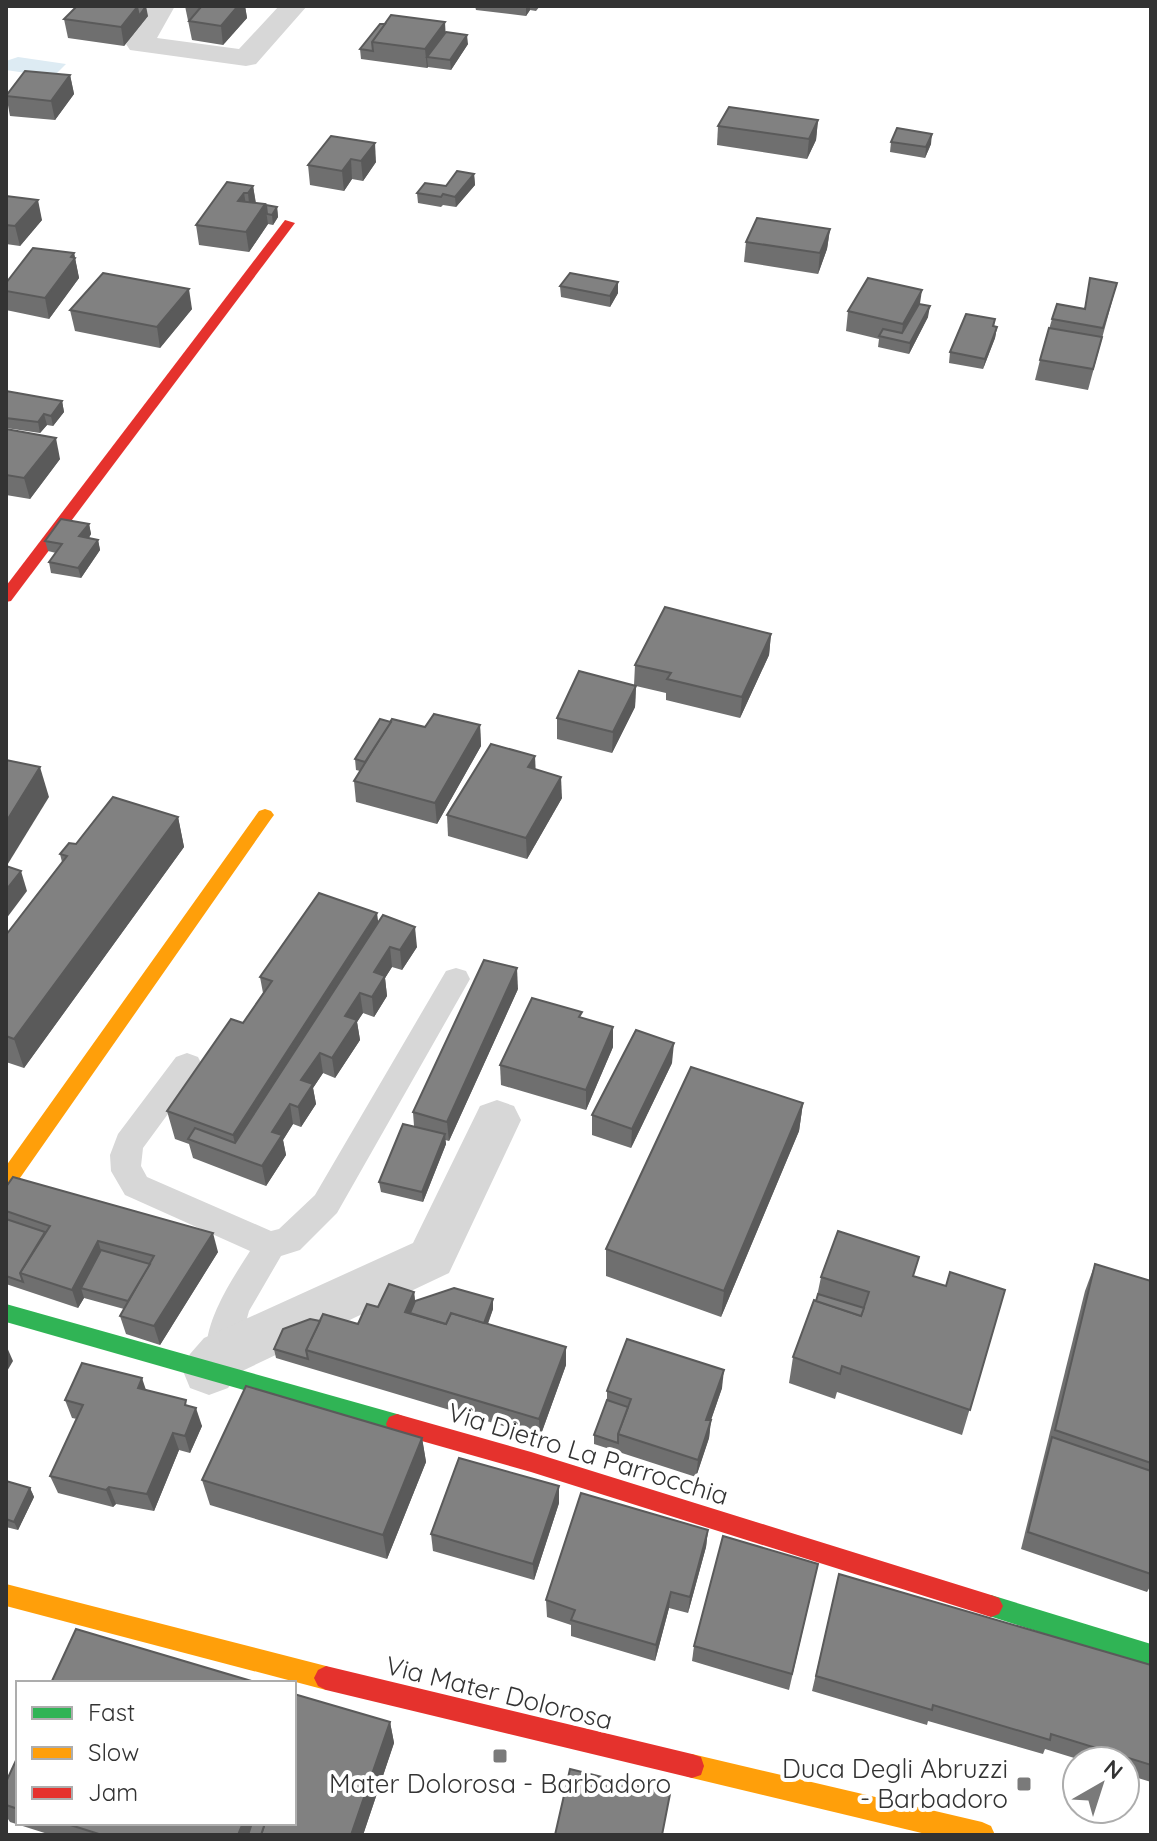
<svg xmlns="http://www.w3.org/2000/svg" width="1157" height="1841" viewBox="0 0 1157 1841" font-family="Quicksand,sans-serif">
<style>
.water{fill:#ddebf3}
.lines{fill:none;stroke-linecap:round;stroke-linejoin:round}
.lane{fill:#d7d7d7;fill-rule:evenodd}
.street{fill:#d7d7d7;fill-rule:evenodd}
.fast{fill:#30b455;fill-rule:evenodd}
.slow{fill:#ff9f0a;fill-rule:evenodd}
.jam{fill:#e5322d;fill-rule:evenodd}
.wall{fill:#6f6f6f}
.shaded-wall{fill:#5a5a5a}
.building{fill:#818181;stroke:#5a5a5a;stroke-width:2}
.poi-dot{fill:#7a7a7a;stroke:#fff;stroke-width:3}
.labels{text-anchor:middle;stroke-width:8;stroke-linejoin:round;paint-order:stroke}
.near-street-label{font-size:26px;fill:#333;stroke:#fff}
.near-poi-label{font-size:26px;fill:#333;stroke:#fff;text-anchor:end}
</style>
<rect width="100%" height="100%" fill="#fff"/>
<path class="water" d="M18,57L66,64L53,77L6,70V61Z"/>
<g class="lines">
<path class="lane" d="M456,968L466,971L470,979L337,1213L300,1250L281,1256L249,1311L234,1366L222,1370L210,1366C195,1333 233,1278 250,1251L125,1195L111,1171L110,1155L118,1134L176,1057L187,1053L198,1057L202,1065L198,1073L143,1148L141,1166L147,1177L271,1231L279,1229L315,1195L446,971Z"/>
<g class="street">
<path d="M129,6H175L157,38L239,49L279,6H307L256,64L246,66L130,50L126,44L146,14L133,12Z"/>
<path d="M497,1100L514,1106L521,1120L449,1273L240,1372L228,1388L209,1395L190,1388L183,1371L190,1354L204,1338L413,1243L480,1106Z"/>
</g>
<g class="fast">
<path d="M6,1304L397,1414L405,1417L408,1424L405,1431L397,1434L6,1322Z"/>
<path d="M991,1595L1151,1644V1668L983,1614L979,1606L983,1598Z"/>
</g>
<g class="slow">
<path d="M265,809L271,811L274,815L271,819L13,1188L6,1190V1166L259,811Z"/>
<path d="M6,1584L326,1666L334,1670L338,1678L334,1686L326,1690L6,1606Z"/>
<path d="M692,1754L982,1822L991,1826L995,1835H930L692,1778L683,1775L680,1766L683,1757Z"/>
</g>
<g class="jam">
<path d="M285,220L295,223L11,601L6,602V586Z"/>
<path d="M397,1414L531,1452L991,1595L999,1598L1003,1606L999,1614L991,1617L531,1472L397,1434L389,1431L386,1424L389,1417Z"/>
<path d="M326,1666L692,1754L701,1757L704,1766L701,1775L692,1778L326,1690L318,1686L314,1678L318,1670Z"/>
</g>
</g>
<g class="wall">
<path d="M185,6H245L247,18L223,45L192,40Z"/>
<path d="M475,6H540L536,11L530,10L526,16L476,10Z"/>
<path d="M148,16L124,46L68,38L64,19Z"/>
<path d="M380,24L446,32L468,44L451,70L428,67L427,68L361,59L360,49Z"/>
<path d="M70,75L74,94L55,120L10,116L6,95Z"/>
<path d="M818,120L816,140L807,159L717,145L718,126Z"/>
<path d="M331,136L376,162L363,181L352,179L344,191L310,185L308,165Z"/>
<path d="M891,142L931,144L925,158L890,152Z"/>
<path d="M474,174L475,185L456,207L443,205L441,207L418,203L417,193L446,186Z"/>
<path d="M253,186L256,203L277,207L278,217L273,225L268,224L249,252L199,245L196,225Z"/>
<path d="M6,196L42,220L20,246L6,244Z"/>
<path d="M830,229L827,249L818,274L744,262L746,242Z"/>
<path d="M74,253L79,278L49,319L6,310V283Z"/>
<path d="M618,282V293L610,307L561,297L560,286Z"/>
<path d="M1117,283L1088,390L1035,380L1040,360L1052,319L1084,309Z"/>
<path d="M920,304L928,317L909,354L878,347L879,339L846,331L848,311Z"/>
<path d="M192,309L160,348L75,331L70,310Z"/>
<path d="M995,319L994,326L997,327L995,338L983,369L949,363L950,352Z"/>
<path d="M6,391L62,401L64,412L53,426L47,425L40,433L6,428Z"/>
<path d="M6,429L60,459L30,499L6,495Z"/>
<path d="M89,524L91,534L89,538L98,540L100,550L81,578L51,573L49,562L56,553L48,551L45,541Z"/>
<path d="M771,634L769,655L740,718L666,700V693L636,686L635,707L612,753L557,739V718L634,685L635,665Z"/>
<path d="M391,722L425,727L480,725L481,746L437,824L356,802L354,781L360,771L356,770L355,759Z"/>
<path d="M535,769L562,798L527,859L448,836L447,815Z"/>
<path d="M178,817L184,847L24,1068L6,1062V935L62,862L60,854L76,844Z"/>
<path d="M378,922L417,947L402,970L392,967L385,978L387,996L374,1017L363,1013L357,1022L360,1040L335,1078L323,1073L313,1088L316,1104L301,1127L293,1124L283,1140L286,1155L266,1186L193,1158L189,1144L175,1139L167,1111L243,1023L263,993L260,977Z"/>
<path d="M518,989L449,1141L445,1140L446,1144L423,1202L381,1192L379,1182L414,1126L413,1112Z"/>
<path d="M582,1018L613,1047L586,1110L501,1085L500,1065Z"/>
<path d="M672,1063L631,1148L592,1135V1115Z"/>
<path d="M803,1103L799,1131L721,1317L606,1276V1249Z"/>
<path d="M6,1187L218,1252L160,1345L126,1334L120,1316L124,1309L84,1298L78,1308L6,1284Z"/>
<path d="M1095,1264L1151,1281V1585L1147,1592L1021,1549L1085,1291Z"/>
<path d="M914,1276L946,1286L1005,1290L962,1435L837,1392L835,1399L789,1383L793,1357L816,1301L821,1277Z"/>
<path d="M414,1292L415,1301L493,1309L488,1324L566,1347V1365L540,1437L276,1358L274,1349L320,1321L358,1324L378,1307Z"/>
<path d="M722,1388L711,1420L709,1438L696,1477L594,1444V1435L607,1400V1391Z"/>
<path d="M145,1389L188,1406L202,1426L190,1453L179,1450L154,1511L116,1504L113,1507L58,1493L50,1476L77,1419L72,1418L65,1400Z"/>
<path d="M422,1438L426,1462L387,1559L210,1505L202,1480Z"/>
<path d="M6,1481L30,1488L34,1497L18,1530L6,1527Z"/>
<path d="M559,1503L534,1580L433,1551L431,1534Z"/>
<path d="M708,1530L706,1547L688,1613L669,1608L655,1661L571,1636V1625L547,1617L546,1600Z"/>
<path d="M818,1564L789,1690L692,1661L694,1646Z"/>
<path d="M839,1574L1151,1665V1782L1125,1774V1761H1084L1045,1749L1043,1754L928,1721L927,1725L812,1691Z"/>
<path d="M390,1722L394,1743L363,1835H51L10,1822L6,1816V1782L18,1756V1823H294Z"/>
</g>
<g class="shaded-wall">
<path d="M146,6L148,16L124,46L121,27L137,7Z"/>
<path d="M238,6H245L247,18L223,45L221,26Z"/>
<path d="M526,6H530V10L526,16Z"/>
<path d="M445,22L446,41L427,57L428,67L427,68L425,49Z"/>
<path d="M467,35L468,44L451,70L450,60Z"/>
<path d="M70,75L74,94L55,120L51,101Z"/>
<path d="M818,120L816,140L807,159L809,139Z"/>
<path d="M932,134L931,144L925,158L926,147Z"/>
<path d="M375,143L376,162L363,181L361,161Z"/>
<path d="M351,159L352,179L344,191L342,171Z"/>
<path d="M474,174L475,185L456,207L455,197Z"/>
<path d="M253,186L256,206L250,213L248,193Z"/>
<path d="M244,193L247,211L238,201Z"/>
<path d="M38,200L42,220L20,246L15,226Z"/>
<path d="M265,204L268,224L249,252L246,232Z"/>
<path d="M277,207L278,217L273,225L272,215Z"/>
<path d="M830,229L827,249L818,274L820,253Z"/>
<path d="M74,253L79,278L49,319L45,298Z"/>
<path d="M618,282V293L610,307V296Z"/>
<path d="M189,289L192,309L160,348L157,327Z"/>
<path d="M922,290L919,310L901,341L903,324Z"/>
<path d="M930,306L928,317L909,354L910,343Z"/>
<path d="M997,327L995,338L983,369L985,359Z"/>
<path d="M62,401L64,412L53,426L51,416Z"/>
<path d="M44,414L47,425L40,433L38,422Z"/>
<path d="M56,438L60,459L30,499L24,478Z"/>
<path d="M89,524L91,534L82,547L79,536Z"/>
<path d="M98,540L100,550L81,578L78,568Z"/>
<path d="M771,634L769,655L740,718L742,697Z"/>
<path d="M636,686L635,707L612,753L613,732Z"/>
<path d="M480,725L481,746L437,824L435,803Z"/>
<path d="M535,756L536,777L528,767Z"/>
<path d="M40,767L49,797L6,867V822Z"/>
<path d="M561,777L562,798L527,859L526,838Z"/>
<path d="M178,817L184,847L24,1068L14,1039Z"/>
<path d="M21,871L27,891L6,919V890Z"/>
<path d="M377,913L381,942L238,1157L233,1135Z"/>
<path d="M415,927L417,947L402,970L400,950Z"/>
<path d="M390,947L392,967L385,978L387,996L374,1017L372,997L374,972Z"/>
<path d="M517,968L518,989L449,1141L447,1122Z"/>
<path d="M360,993L363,1013L357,1022L360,1040L335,1078L332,1058L345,1016Z"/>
<path d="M613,1027V1047L586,1110V1090Z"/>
<path d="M674,1043L672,1063L631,1148L632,1129Z"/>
<path d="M320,1053L323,1073L313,1088L316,1104L301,1127L298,1107L301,1080Z"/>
<path d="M803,1103L799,1131L721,1317L724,1291Z"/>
<path d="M290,1104L293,1124L283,1140L286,1155L266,1186L262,1166L272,1132Z"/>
<path d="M445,1134L446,1144L423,1202L422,1192Z"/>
<path d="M213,1233L218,1252L160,1345L154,1326Z"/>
<path d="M98,1241L104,1260L81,1288L84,1298L78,1308L72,1290Z"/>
<path d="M414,1292L416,1310L406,1320L405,1312Z"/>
<path d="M493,1299V1309L481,1341L480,1331Z"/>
<path d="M6,1345L13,1361L6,1373Z"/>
<path d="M566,1347V1365L540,1437L539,1419Z"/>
<path d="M724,1370L722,1388L705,1437L706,1420Z"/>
<path d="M142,1378L148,1396L138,1388Z"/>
<path d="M196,1408L202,1426L190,1453L185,1436Z"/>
<path d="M711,1420L709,1438L696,1477L698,1460Z"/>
<path d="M173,1433L179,1450L154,1511L147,1494Z"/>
<path d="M422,1438L426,1462L387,1559L383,1535Z"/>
<path d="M559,1486V1503L534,1580L533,1564Z"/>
<path d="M109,1487L116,1504L113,1507L106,1490Z"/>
<path d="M30,1488L34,1497L18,1530L14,1522Z"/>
<path d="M708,1530L706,1547L688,1613L690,1597Z"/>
<path d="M671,1592L669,1608L655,1661L656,1645Z"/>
<path d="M390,1722L394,1743L363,1835H351Z"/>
<path d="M243,1823H258L253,1835H238Z"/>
</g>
<g class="building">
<path d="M77,6H131L137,7L121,27L64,19Z"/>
<path d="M131,6H146L139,16L137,7Z"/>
<path d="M193,6H238L221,26L189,21L201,7Z"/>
<path d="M391,15L445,22L425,49L372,42Z"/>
<path d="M380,24H385L372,42L373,51L360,49Z"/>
<path d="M446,32L467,35L450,60L427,57Z"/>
<path d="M25,71L70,75L51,101L6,96Z"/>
<path d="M729,107L818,120L809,139L718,126Z"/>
<path d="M897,128L932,134L926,147L891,142Z"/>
<path d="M331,136L375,143L361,161L351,159L342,171L308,165Z"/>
<path d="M457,171L474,174L455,197L443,194L441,197L417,193L425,183L446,186Z"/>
<path d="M227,182L253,186L248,193H244L238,201L265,204L246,232L196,225Z"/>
<path d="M6,196L38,200L15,226L6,225Z"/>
<path d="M266,205L277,207L272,215L267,214Z"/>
<path d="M757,218L830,229L820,253L746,242Z"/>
<path d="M33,248L74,253L71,257L75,258L45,298L6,291V283Z"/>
<path d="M103,273L189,289L157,327L70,310Z"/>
<path d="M570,273L618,282L610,296L560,286Z"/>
<path d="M868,278L922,290L903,324L848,311Z"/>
<path d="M1090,278L1117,283L1103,328L1052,319L1057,304L1085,309Z"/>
<path d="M919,304L930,306L910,343L879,336L883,329L902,333Z"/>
<path d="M966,314L995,319L993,326L997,327L985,359L950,352Z"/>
<path d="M1049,328L1102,337L1093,369L1040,360Z"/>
<path d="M6,391L62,401L51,416L44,414L38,422L6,418Z"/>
<path d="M6,429L56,438L24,478L6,475Z"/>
<path d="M61,519L89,524L79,536L98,540L78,568L49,562L62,544L45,541Z"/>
<path d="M665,607L771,634L742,697L667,679L671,673L635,665Z"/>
<path d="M579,671L636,686L613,732L557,718Z"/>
<path d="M434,714L480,725L435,803L354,781L392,719L425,727Z"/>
<path d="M380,719L391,722L365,762L355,759Z"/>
<path d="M491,744L535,756L528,767L561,777L526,838L447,815Z"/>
<path d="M6,760L40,767L6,822Z"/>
<path d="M113,797L178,817L14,1039L6,1036V935L67,856L60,854L69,843L76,844Z"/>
<path d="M6,866L21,871L6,890Z"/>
<path d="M319,893L377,913L233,1135L167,1111L231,1019L243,1023L272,981L260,977Z"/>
<path d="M383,915L415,927L400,950L390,947L374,972L385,976L372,997L360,993L345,1016L357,1020L332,1058L320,1053L301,1080L313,1084L298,1107L290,1104L272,1132L282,1135L262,1166L188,1139L195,1128L235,1143Z"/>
<path d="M484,960L517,968L447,1122L413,1112Z"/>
<path d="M532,998L582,1012L579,1017L613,1027L586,1090L500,1065Z"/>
<path d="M636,1030L674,1043L632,1129L592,1115Z"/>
<path d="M691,1067L803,1103L724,1291L606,1249Z"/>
<path d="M403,1124L445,1134L422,1192L379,1182Z"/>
<path d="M13,1177L213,1233L154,1326L120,1316L154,1256L98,1241L72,1290L20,1273L50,1226L6,1211V1187Z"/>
<path d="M6,1219L45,1232L20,1273L23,1282L6,1276Z"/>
<path d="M838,1231L919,1257L913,1276L946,1286L950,1272L1005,1290L970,1410L842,1366L840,1374L793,1357L814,1300L861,1316L869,1292L821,1277Z"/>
<path d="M101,1250L150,1264L128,1301L81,1288Z"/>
<path d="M1095,1264L1151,1281V1463L1055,1430Z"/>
<path d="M389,1284L414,1292L405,1312L446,1324L451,1313L566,1347L539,1419L306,1350L323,1314L358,1324L367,1304L378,1307Z"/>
<path d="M454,1288L493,1299L484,1323L451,1313L446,1324L410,1313L415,1301Z"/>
<path d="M818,1294L864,1308L861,1316L816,1301Z"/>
<path d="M310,1319L320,1321L306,1350L308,1359L274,1349L283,1329Z"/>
<path d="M627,1339L724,1370L706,1420H711L698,1460L618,1434L631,1399L607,1391Z"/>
<path d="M82,1363L142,1378L138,1388L186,1400L185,1405L196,1408L185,1436L173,1433L147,1494L109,1487L106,1490L50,1476L83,1405L65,1400Z"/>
<path d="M246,1386L422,1438L383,1535L202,1480Z"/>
<path d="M607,1400L628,1407L618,1434V1443L594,1435Z"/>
<path d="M1052,1437L1151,1471V1574L1028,1532Z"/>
<path d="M459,1458L559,1486L533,1564L431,1534Z"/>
<path d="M6,1481L30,1488L14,1522L6,1519Z"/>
<path d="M581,1493L708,1530L690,1597L671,1592L656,1645L571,1620L575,1610L546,1600Z"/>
<path d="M723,1536L818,1564L792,1674L694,1646Z"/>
<path d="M839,1574L1151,1665V1765L1051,1734L1050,1740L933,1705L932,1710L816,1676Z"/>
<path d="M76,1629L258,1683H51Z"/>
<path d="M294,1694L390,1722L351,1835H261L265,1823H294Z"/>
<path d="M18,1756V1809L6,1805V1782Z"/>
<path d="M570,1769L670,1794L662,1835H555Z"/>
<path d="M64,1823H243L238,1835H102Z"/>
<path d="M252,1823H265L261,1835H248Z"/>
</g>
<g class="poi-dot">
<rect x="492" y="1748" width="16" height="16" rx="4"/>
<rect x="1016" y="1776" width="16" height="16" rx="4"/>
</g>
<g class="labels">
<g class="near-street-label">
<text transform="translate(588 1454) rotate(17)" y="9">Via Dietro La Parrocchia</text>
<text transform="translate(499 1693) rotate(14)" y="9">Via Mater Dolorosa</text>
</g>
<g class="near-poi-label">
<text x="1008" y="1778">Duca Degli Abruzzi<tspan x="1008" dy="30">- Barbadoro</tspan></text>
<text x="500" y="1793" text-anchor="middle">Mater Dolorosa - Barbadoro</text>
</g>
</g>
<rect width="1157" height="1841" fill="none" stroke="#333333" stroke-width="16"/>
<rect x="16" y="1681" width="280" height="144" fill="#ffffff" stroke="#adadad" stroke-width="2"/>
<rect x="32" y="1707" width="40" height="12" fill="#30b455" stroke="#adadad" stroke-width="2"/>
<text x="88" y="1721" font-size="24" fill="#333333">Fast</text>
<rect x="32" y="1747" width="40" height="12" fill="#ff9f0a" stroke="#adadad" stroke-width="2"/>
<text x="88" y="1761" font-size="24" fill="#333333">Slow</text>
<rect x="32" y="1787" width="40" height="12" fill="#e5322d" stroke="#adadad" stroke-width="2"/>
<text x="88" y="1801" font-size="24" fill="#333333">Jam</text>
<g transform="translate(1101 1785) rotate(39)"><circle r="38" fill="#ffffff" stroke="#adadad" stroke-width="2"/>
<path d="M0-6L14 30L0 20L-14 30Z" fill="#7a7a7a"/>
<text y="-12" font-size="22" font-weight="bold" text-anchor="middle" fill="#333333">N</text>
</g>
</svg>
